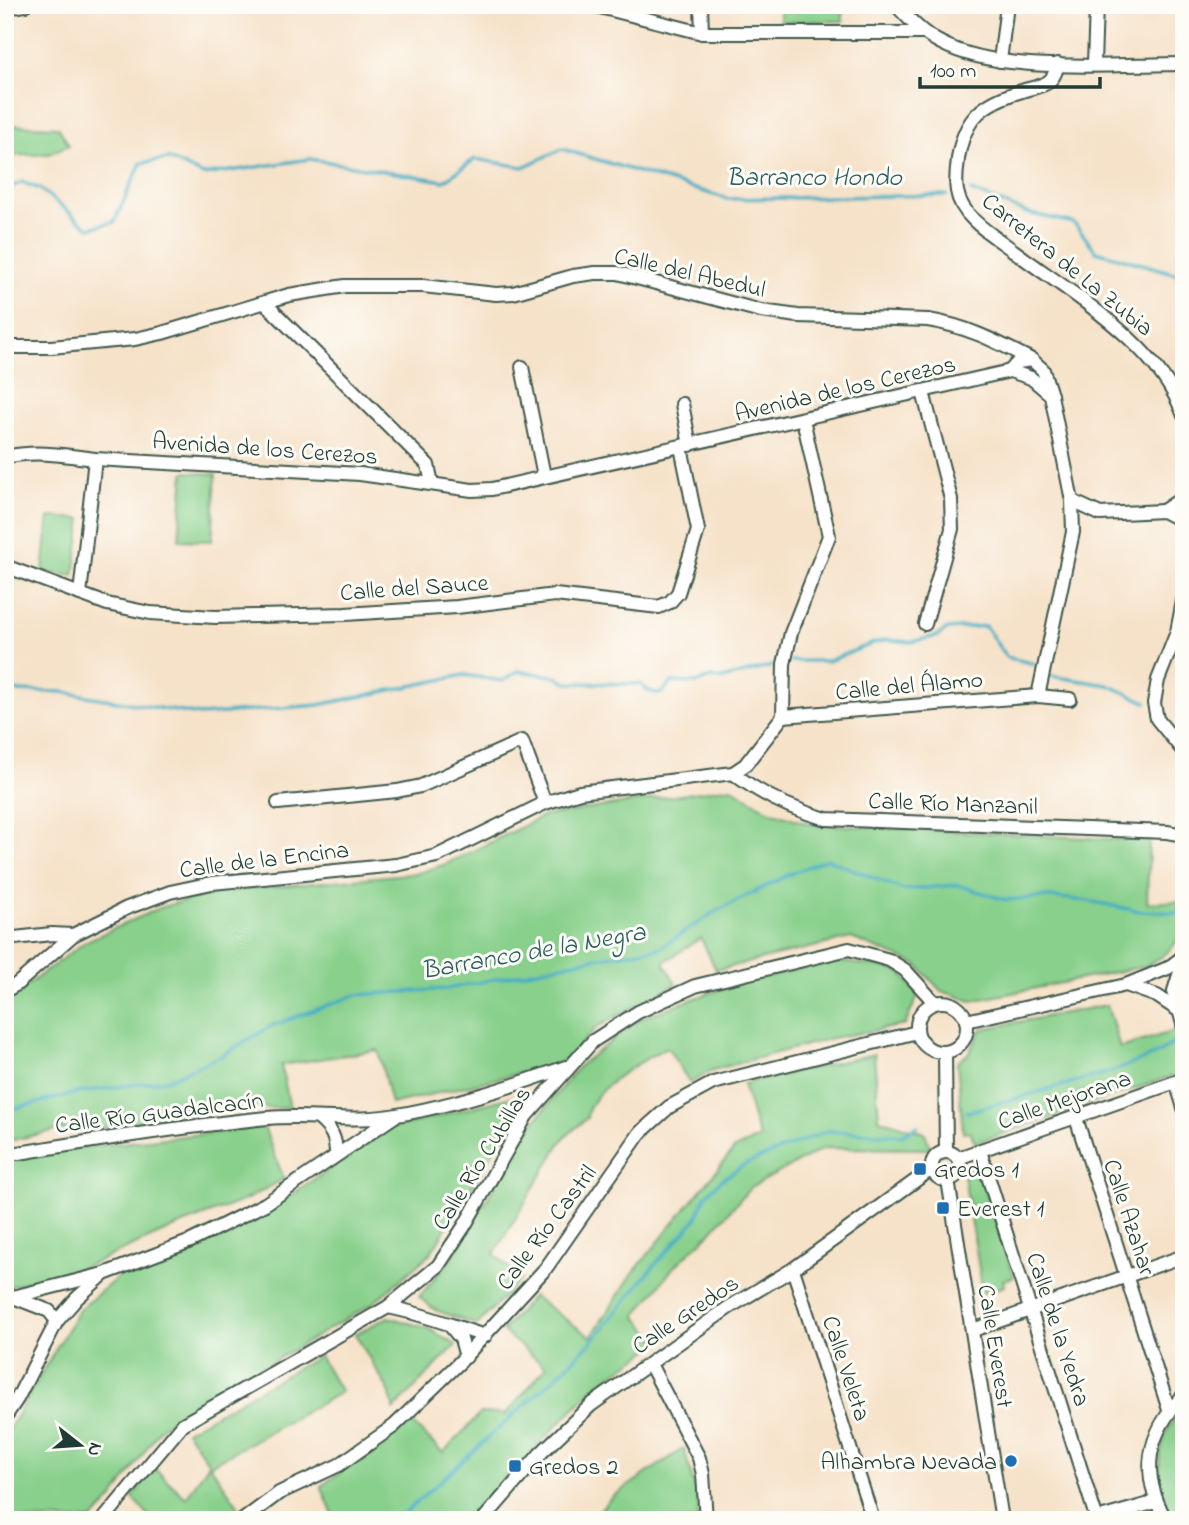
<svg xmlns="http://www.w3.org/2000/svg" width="1189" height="1525" viewBox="0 0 1189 1525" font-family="'Indie Flower',sans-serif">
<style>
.green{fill:#88d08b;stroke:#548660;stroke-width:2}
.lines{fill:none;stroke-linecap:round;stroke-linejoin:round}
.stream{stroke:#44aec3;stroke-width:3.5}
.minor-casing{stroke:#3f564a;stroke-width:16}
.minor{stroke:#fff;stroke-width:12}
.poi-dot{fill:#1f6fb2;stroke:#fdfcf7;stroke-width:2.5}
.labels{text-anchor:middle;stroke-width:6;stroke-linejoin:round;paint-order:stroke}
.street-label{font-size:24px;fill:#1f3d34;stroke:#fdfcf7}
.poi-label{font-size:24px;fill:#1f3d34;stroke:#fdfcf7;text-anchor:start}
.water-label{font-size:26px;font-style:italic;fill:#2a5f5f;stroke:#fdfcf7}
</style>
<rect width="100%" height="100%" fill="#fdfcf7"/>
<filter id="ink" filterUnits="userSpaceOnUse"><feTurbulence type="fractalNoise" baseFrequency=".0143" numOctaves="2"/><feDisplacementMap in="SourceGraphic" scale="14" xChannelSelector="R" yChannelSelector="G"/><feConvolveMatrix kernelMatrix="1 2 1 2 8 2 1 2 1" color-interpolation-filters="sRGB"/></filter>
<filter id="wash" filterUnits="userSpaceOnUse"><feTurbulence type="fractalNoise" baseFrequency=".00686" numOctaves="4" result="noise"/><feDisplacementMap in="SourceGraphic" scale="28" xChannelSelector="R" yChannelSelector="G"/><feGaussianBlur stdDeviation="1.57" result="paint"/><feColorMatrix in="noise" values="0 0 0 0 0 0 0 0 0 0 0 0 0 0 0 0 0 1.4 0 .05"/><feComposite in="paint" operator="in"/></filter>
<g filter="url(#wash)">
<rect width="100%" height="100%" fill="#f6e2c9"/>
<g class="green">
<path d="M780,5H843V21L780,22Z"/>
<path d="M10,125L58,127L69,145L49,154L5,156V126Z"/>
<path d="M184,472L216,474L212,541L179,540Z"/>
<path d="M49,517L82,519L74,576L43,572Z"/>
<path d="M731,787L768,810L809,824L1149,841L1147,903L1184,901C1184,936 1178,950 1146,966L972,1001L941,991L916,964L851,938L716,970L701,938L664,962L676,984L597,1027L570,1056L554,1065L391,1104L378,1050L281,1065L290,1108H214L102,1128L58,1130L13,1140H5V1002L86,941L162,907L217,892L418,873L446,864L544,816Z"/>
<path d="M831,961L877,966L900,972L918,995L905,1025L832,1038L713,1070L690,1083L667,1047C644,1060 588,1089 587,1118L563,1139L494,1254L521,1279L477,1325L435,1310L419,1297L453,1256L530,1127L579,1066L641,1018L726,987Z"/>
<path d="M1107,1005L1120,1048L1177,1030L1184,1044V1072L975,1143L970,1131L963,1132L957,1062L968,1054L982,1029Z"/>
<path d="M874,1054L879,1119L925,1133L931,1149L825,1148L751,1187L710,1233L673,1268L636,1316L659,1343L597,1385L501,1482L470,1520H335L321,1486L411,1422L443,1453L481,1413L506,1414L546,1367L502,1331L533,1296L591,1337L633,1273L734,1149L759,1138L743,1084Z"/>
<path d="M519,1095L522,1105L430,1254L372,1304L162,1426L113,1498L92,1520H5V1436L78,1311L119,1276L257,1218L389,1129Z"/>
<path d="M264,1127L284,1179L245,1200L185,1223L87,1266L5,1288V1156Z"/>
<path d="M971,1161H976L1014,1277L1003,1280L1005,1286L983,1293L964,1176Z"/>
<path d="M388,1317L427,1328L456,1345L394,1409L389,1391L355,1334Z"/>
<path d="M319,1356L341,1392L210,1465L241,1510L229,1520H152L132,1497L154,1468L186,1498L209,1463L186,1431Z"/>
<path d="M1184,1409V1520H1174C1153,1487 1153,1436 1184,1409Z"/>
<path d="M684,1448L698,1500V1520H590L612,1497Z"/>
</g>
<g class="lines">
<g class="stream">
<path d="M5,190L22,182L40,189L89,228L114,222L141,163L169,159L203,175L310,159L444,181L475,159L523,167L562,149L728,199L947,195"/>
<path d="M971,191L1027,213L1074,223L1096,251L1184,276"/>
<path d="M791,661H828L874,643L888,640L911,642L937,636L948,629L985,626L1006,657L1035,664"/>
<path d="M1051,676L1108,685L1146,702"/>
<path d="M5,691L63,692L200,715L319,705L464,675L503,681L518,671L554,676L567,683L640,684L649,691L660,694L672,682L697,683L710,678L722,679L772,666"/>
<path d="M967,1112L1117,1070L1159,1053L1176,1041"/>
<path d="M5,1113L9,1110L81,1092L166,1080L221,1056L271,1026L356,995L447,989L595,958L660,948L713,913L792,873L827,859L904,890L957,885L1006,900L1049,897L1088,901L1139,911L1183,913"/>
<path d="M397,1520L557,1376L597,1336L653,1267L696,1219L706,1195L721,1180L746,1164L827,1131L902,1135L918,1126"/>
</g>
</g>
</g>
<g filter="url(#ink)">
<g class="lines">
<defs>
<g id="minor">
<path d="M592,5L702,33H923"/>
<path d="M701,5L702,33"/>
<path d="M896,5C910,20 923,34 941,43C1001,75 1114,64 1184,64"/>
<path d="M5,8L25,5"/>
<path d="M1000,61L1007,5"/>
<path d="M1058,64C1056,71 1054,78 1048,82C1041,87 1030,88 1022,91C984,102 964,117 958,159C957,169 955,180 957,191C961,218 994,236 1014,251C1073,295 1159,344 1184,416"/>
<path d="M1094,64L1096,5"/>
<path d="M265,303L428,465L432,483"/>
<path d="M5,347H51L135,339L162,333L289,295L345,286H423L496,294L513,293L573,276L595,273H618L761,311L798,316L928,320C967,326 997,342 1032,360"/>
<path d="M522,367L544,476"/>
<path d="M1010,371L1018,362L1032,360L1043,370L1051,395L1072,501L1073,532L1038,696"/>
<path d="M923,392L951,499L952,529L925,624"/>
<path d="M682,404L690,445"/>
<path d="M5,457C36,450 64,455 95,459L360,474L472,490L492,489L1010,371L1031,378L1051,395"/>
<path d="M1072,501L1100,514L1163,511L1184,522"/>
<path d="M1163,511L1184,497"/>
<path d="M5,566L107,604L150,613L215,617L345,614L457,607L555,595L659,607L670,602L678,593L698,530L681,447"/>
<path d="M80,594L95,459"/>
<path d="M1184,596L1177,632L1158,680L1154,703L1157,719L1184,752"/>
<path d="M783,716L1038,696L1070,699"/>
<path d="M733,773C761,795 792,809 826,819L1167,832L1184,835"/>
<path d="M278,803L397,791L421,786L522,741L545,803"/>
<path d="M5,939L52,934L73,935"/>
<path d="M1184,959L1174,991L1184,1028"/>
<path d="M1126,985L1168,968L1184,956"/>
<path d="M5,991L17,984L73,935L127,908L170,892L212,883L396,865L437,856L545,803L580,792L733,773L745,765L783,716L784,664L791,633L829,536L803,419"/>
<circle cx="942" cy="1027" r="25"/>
<path d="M966,1021L1126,985L1157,996L1178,1010"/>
<path d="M945,1052L946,1152"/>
<path d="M1176,1082L1184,1108"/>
<path d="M1076,1118L1169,1410"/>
<path d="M319,1119C332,1130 336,1138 336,1155"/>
<path d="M980,1151L1097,1520"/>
<path d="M5,1152L19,1153C102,1139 185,1126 268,1118C311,1114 354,1123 397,1115C454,1105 511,1087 566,1067"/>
<circle cx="946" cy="1166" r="14"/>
<path d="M958,1158L1184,1079"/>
<path d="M948,1180L1002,1520"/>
<path d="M793,1269L873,1520"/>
<path d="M13,1297L49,1311L57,1321"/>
<path d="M5,1299L100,1275"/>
<path d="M388,1307C421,1313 452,1326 485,1336"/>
<path d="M451,1327L461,1339L466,1357"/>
<path d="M973,1330L1184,1256"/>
<path d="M650,1364L699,1458L703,1474L706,1520"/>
<path d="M5,1417L17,1399L57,1321L77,1298L104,1274L191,1241L265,1204L395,1116"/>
<path d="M1097,1519L1156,1502"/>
<path d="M103,1520L183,1424L388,1307L438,1266L465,1225L526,1116L593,1041L638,1012L695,986L849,949L889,960L905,970L935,1003"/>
<path d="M243,1520L279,1493L339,1465L394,1426L458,1364L546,1268L640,1133L669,1107L713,1083L917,1032"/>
<path d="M483,1520L541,1453L591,1405L728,1308L793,1269L933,1168"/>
<path d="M1166,1520C1139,1473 1147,1433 1184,1395"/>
</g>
</defs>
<use href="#minor" class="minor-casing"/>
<use href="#minor" class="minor"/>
</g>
</g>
<g class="poi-dot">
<rect x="913" y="1162" width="14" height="14" rx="3.5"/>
<rect x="936" y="1201" width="14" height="14" rx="3.5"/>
<circle cx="1011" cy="1461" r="7"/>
<rect x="508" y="1459" width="14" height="14" rx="3.5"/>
</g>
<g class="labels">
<g class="street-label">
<text transform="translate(1068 264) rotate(39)" y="8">Carretera de La Zubia</text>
<text transform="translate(690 272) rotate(13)" y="8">Calle del Abedul</text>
<text transform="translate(845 388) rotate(-13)" y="8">Avenida de los Cerezos</text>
<text transform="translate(265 448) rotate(4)" y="8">Avenida de los Cerezos</text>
<text transform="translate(414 587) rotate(-4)" y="8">Calle del Sauce</text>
<text transform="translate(909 685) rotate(-5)" y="8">Calle del Álamo</text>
<text transform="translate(953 803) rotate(2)" y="8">Calle Río Manzanil</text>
<text transform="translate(264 859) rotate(-7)" y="8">Calle de la Encina</text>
<text transform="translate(1064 1099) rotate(-19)" y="8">Calle Mejorana</text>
<text transform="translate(159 1112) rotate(-7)" y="8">Calle Río Guadalcacín</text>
<text transform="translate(481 1158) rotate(-58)" y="8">Calle Río Cubillas</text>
<text transform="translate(1130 1217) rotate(72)" y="8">Calle Azahar</text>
<text transform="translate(546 1227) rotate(-53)" y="8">Calle Río Castril</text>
<text transform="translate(685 1314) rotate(-34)" y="8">Calle Gredos</text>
<text transform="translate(1059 1329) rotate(72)" y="8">Calle de la Yedra</text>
<text transform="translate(996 1346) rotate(81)" y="8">Calle Everest</text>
<text transform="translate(847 1368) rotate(72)" y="8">Calle Veleta</text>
</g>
<g class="poi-label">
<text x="934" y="1177">Gredos 1</text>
<text x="957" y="1216">Everest 1</text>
<text x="997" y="1469" text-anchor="end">Alhambra Nevada</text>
<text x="529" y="1474">Gredos 2</text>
</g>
<g class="water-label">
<text x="814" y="185">Barranco Hondo</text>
<text transform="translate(533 950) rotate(-10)" y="9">Barranco de la Negra</text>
</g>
</g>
<rect width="1189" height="1525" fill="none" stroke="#fdfcf7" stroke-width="28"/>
<g transform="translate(80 1445) rotate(107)" stroke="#fdfcf7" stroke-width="5" paint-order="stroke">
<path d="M0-5L12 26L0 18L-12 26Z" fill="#1f3d34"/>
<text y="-10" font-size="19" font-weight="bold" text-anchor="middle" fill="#1f3d34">N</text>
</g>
<path d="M920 77v10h180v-10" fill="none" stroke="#1f3d34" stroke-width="3.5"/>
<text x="930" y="77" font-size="21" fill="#1f3d34" stroke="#fdfcf7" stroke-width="5" paint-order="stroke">100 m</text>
</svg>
